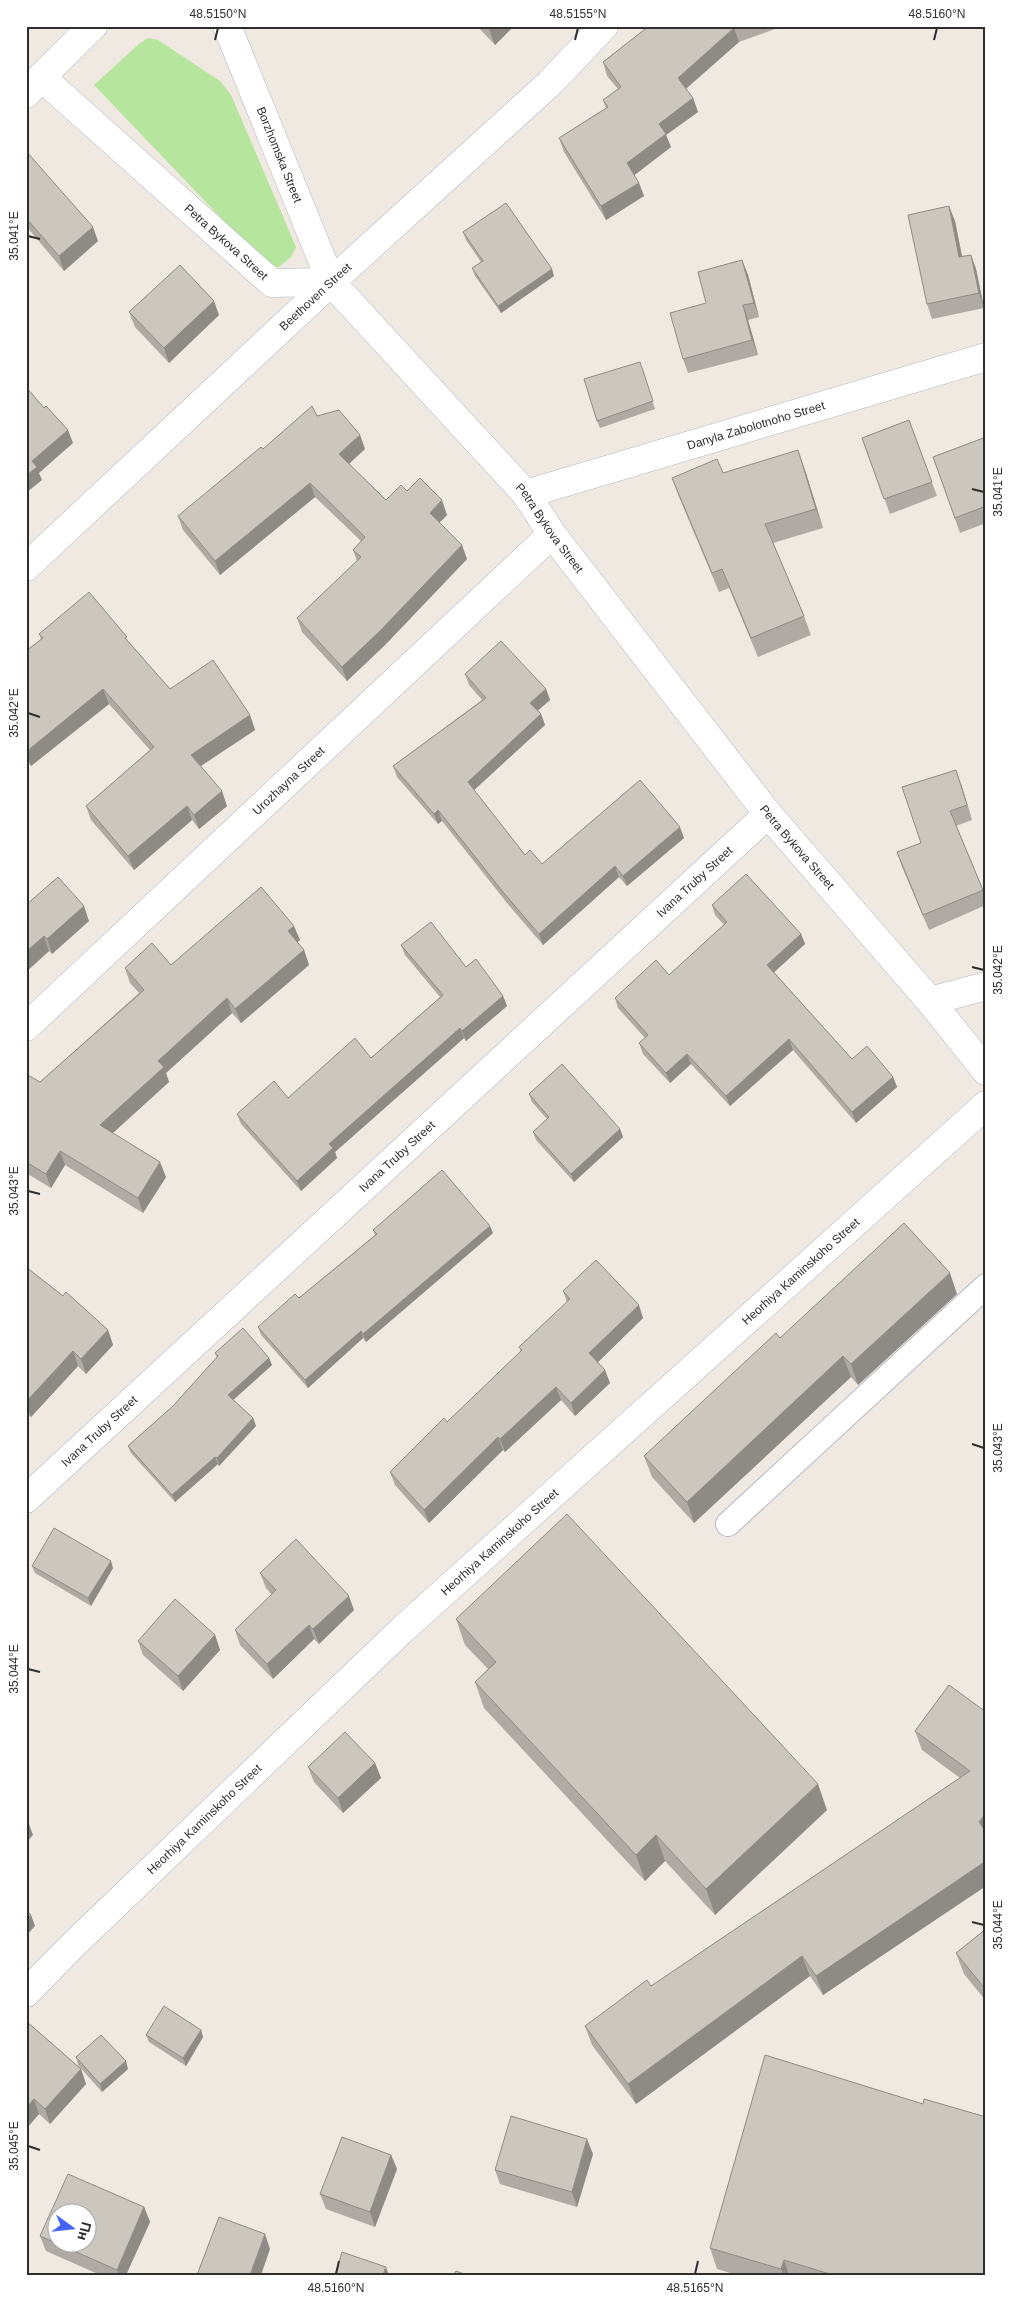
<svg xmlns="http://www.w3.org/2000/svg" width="1012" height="2301" viewBox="0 0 1012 2301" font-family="Arial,sans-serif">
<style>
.green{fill:#b6e59e}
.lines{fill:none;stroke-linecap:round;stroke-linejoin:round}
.service-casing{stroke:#b4b7c1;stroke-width:26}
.minor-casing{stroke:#b4b7c1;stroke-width:29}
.service{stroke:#fff;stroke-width:24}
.minor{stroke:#fff;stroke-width:28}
.wall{fill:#afaba4}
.shaded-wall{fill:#8e8b86}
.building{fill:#cbc7bf;stroke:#8e8b86;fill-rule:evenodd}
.ticks{fill:none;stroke:#2e2e2e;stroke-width:2}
.labels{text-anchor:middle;stroke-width:4.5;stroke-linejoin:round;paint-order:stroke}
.street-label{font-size:12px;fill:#2e2e2e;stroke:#fff}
.neatline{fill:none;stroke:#2e2e2e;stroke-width:2}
.ticks-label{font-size:12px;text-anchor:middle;fill:#2e2e2e}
</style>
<rect width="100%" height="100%" fill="#efe9e1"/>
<path class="green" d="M148,38L158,40L220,81L231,95L296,247L291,257L279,267L267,266L94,85L139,44Z"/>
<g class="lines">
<defs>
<path id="service" d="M728,1524L986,1286"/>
<g id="minor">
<path id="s1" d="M227,26L331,282"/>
<path id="s2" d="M41,77L272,283L331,282L526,494L552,534L768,814L930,1001L986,1071"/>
<path d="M26,94L41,77L93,26"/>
<path id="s3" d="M526,494L986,357"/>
<path id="s4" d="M26,567L331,282L550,83L604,26"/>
<path d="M930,1001L986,986"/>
<path id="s5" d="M26,1027L552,534"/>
<path id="s6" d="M26,1499L768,814"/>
<path id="s7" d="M26,1993L73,1945L403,1629L986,1105"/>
</g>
</defs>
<use href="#service" class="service-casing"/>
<use href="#minor" class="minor-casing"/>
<use href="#service" class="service"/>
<use href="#minor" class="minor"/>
</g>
<g class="wall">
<path d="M477,26H514L495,45Z"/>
<path d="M649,26H783L739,42L686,89L693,98L698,112L666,135L671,147L634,175L639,183L644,196L606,220L564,152L559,138L606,108L603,100L618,89L607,76L603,62Z"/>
<path d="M26,151L98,241L64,271L26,226Z"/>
<path d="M955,221L962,256L971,255L976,269L984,308L932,319L927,304Z"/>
<path d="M463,232L554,276L501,313L475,276L472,268L481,262L466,240Z"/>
<path d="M742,260L748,275L759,317L748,320L758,355L688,373L683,359L706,303Z"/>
<path d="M129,312L219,315L169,363L135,327Z"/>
<path d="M643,370L655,409L600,428L597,421Z"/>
<path d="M317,416L360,435L365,449L349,464L386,500L407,491L447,515L439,523L467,559L385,645L347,681L302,632L297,618L357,561L353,550L361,541L315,497L220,575L183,530L178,516L263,449Z"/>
<path d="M909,420L937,496L890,514L862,438Z"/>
<path d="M986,437V523L960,533L933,457Z"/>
<path d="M805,470L823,528L773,543L804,616L811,635L758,657L729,588L719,592L679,497L672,478L723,473Z"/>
<path d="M39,634L129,642L170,689L250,715L255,730L201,766L227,806L199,829L192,820L134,870L91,820L86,806L150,750L109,704L31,766L26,760V651L41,639Z"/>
<path d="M465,674L546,689L550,700L538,710L541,714L545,725L474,790L525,855L542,864L684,838L627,886L619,877L543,945L507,903L442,821L438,824L397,777L393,766L482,700L469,685Z"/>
<path d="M961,784L972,820L956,826L983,890L986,899V905L929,930L902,867L897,852L921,843Z"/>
<path d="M26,905L89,921L52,954L49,951L26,972Z"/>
<path d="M712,905L801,934L805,944L774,972L852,1059L893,1077L897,1087L856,1123L793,1050L730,1106L691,1064L670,1083L643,1054L639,1043L645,1038L618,1008L615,998L669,975L724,925L715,915Z"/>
<path d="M300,940L297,942L304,950L309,965L241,1023L232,1013L166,1073L169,1082L113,1133L166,1177L143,1213L65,1165L51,1188L26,1173V1074L40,1082L139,993L130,983L125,968L171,965Z"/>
<path d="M401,945L466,967L503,996L507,1006L466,1041L464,1038L335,1152L337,1158L301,1191L241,1124L237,1114L288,1098L371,1058L440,997L405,955Z"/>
<path d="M529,1094L620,1129L623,1137L574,1182L536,1140L533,1132L547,1119L532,1102Z"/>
<path d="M373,1230L493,1233L366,1342L363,1338L308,1388L261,1335L258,1327L299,1298L375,1235Z"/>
<path d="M26,1267L108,1330L113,1345L86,1374L78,1366L31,1417L26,1413Z"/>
<path d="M563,1291L643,1318L598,1362L610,1383L575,1416L561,1400L505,1452L503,1450L429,1523L395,1485L390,1472L447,1422L521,1352L519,1347L567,1302Z"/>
<path d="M957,1294L858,1385L851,1377L694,1523L652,1477L644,1456L780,1338Z"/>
<path d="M215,1353L269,1358L272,1365L233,1400L253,1418L256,1426L219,1466L218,1464L175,1502L131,1453L128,1446L173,1406L217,1358Z"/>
<path d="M32,1566L113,1568L91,1606L35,1573Z"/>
<path d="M260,1573L354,1610L319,1644L314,1639L273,1679L240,1645L235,1630L272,1595L266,1588Z"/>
<path d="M456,1619L827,1810L715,1915L665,1861L645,1881L484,1708L475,1682L488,1669L465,1645Z"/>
<path d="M215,1635L220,1650L183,1691L143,1655L138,1641Z"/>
<path d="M986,1712V1886L823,1995L810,1976L636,2104L592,2045L585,2026L651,1986L960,1778L922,1750L915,1731Z"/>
<path d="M375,1763L381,1778L343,1813L314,1782L308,1767Z"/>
<path d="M986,1929V2001L964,1974L956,1953Z"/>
<path d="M26,2021L81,2069L86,2084L50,2124L39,2114L26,2129Z"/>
<path d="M201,2030L203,2037L186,2066L149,2042L146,2035Z"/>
<path d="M76,2057L128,2069L102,2092L78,2065Z"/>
<path d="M593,2154L577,2207L500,2184L495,2170Z"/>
<path d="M391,2155L397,2169L375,2227L326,2209L320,2194Z"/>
<path d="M144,2207L150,2222L126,2275H100L46,2251L40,2236Z"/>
<path d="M710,2248L986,2275H737L717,2269Z"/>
</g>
<g class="shaded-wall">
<path d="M488,26H514L495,45Z"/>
<path d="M734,28L739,42L683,91L678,78Z"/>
<path d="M693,98L698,112L666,135L671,147L632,177L627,163L659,124Z"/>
<path d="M639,183L644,196L606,220L601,206Z"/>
<path d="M949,206L955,221L965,272L959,257Z"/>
<path d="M93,227L98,241L64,271L59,256Z"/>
<path d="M971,255L976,269L984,308L979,293Z"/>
<path d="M742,260L748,275L759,317L754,303Z"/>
<path d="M552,269L554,276L501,313L498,306Z"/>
<path d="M214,301L219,315L169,363L164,348Z"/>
<path d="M743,305L748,320L758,355L752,340Z"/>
<path d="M68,430L73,443L39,473L42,480L26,493V476L32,461Z"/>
<path d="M360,435L365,449L344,468L339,454Z"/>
<path d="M798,450L805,470L823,528L816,509Z"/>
<path d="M310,483L315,497L220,575L215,561Z"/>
<path d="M442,500L447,515L435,527L430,513Z"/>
<path d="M462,545L467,559L385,645L347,681L342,667Z"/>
<path d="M103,689L109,704L31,766L26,752Z"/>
<path d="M546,689L550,700L534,714L530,703Z"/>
<path d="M541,714L545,725L472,792L468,782Z"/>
<path d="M250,715L255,730L196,769L191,755Z"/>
<path d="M956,770L961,784L972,820L967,805Z"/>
<path d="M222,791L227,806L199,829L194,815Z"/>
<path d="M187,806L192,820L134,870L128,856Z"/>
<path d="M438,810L442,821L438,824L434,814Z"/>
<path d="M680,827L684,838L627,886L623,876Z"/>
<path d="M615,866L619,877L543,945L539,934Z"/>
<path d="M84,906L89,921L52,954L47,939Z"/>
<path d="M294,926L300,940L293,946L288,931Z"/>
<path d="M801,934L805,944L771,975L767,965Z"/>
<path d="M44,936L49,951L26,972V952Z"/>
<path d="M304,950L309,965L241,1023L235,1009Z"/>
<path d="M503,996L507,1006L466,1041L462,1031Z"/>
<path d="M227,998L232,1013L166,1073L169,1082L106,1139L100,1125L158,1061Z"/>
<path d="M460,1028L464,1038L335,1152L337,1158L301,1191L297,1181L329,1144Z"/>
<path d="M789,1039L793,1050L730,1106L726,1096Z"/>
<path d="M687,1054L691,1064L670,1083L666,1073Z"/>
<path d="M893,1077L897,1087L856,1123L852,1112Z"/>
<path d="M620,1129L623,1137L574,1182L571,1174Z"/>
<path d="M60,1151L65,1165L51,1188L46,1174Z"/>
<path d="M160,1162L166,1177L143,1213L138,1198Z"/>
<path d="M490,1226L493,1233L366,1342L363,1334Z"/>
<path d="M950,1273L957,1294L858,1385L851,1364Z"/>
<path d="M639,1305L643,1318L594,1366L589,1353Z"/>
<path d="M108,1330L113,1345L86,1374L81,1359Z"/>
<path d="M361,1331L363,1338L308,1388L305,1380Z"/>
<path d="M73,1351L78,1366L31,1417L26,1404V1402Z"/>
<path d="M843,1356L851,1377L694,1523L687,1502Z"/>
<path d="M269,1358L272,1365L231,1402L228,1395Z"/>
<path d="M605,1370L610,1383L575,1416L571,1403Z"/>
<path d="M556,1387L561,1400L505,1452L500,1439Z"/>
<path d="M253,1418L256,1426L219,1466L217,1458Z"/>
<path d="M498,1437L503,1450L429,1523L424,1510Z"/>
<path d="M215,1457L218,1464L175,1502L172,1495Z"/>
<path d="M111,1561L113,1568L91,1606L88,1598Z"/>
<path d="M349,1596L354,1610L319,1644L313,1629Z"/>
<path d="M309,1625L314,1639L273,1679L267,1664Z"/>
<path d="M215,1635L220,1650L183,1691L178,1676Z"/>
<path d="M375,1763L381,1778L343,1813L338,1798Z"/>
<path d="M818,1784L827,1810L715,1915L706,1889Z"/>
<path d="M986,1813V1841L979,1822Z"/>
<path d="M29,1824L33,1835L26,1843V1827Z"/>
<path d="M656,1835L665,1861L645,1881L636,1855Z"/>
<path d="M986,1861V1886L823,1995L816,1976Z"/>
<path d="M31,1915L35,1926L26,1936V1920Z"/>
<path d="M802,1956L810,1976L636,2104L628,2084Z"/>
<path d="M201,2030L203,2037L186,2066L183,2058Z"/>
<path d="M126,2061L128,2069L102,2092L100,2084Z"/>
<path d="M81,2069L86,2084L50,2124L45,2109Z"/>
<path d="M34,2099L39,2114L26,2129V2108Z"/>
<path d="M587,2139L593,2154L577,2207L572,2192Z"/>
<path d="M391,2155L397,2169L375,2227L370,2212Z"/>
<path d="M144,2207L150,2222L126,2275H119L117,2270Z"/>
<path d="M265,2234L270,2249L261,2275H250Z"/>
<path d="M784,2260L789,2275H783L781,2269Z"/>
<path d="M386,2267L389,2275H383Z"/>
</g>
<g class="building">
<path d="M649,26H739L734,28L678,78L693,98L659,124L666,134L627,163L639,183L601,206L559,138L608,107L603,100L621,87L603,62Z"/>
<path d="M26,151L93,227L59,256L26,218Z"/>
<path d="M506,203L552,269L498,306L472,268L483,261L463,232Z"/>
<path d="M949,206L959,257L971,255L979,293L927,304L908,215Z"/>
<path d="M742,260L754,303L743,305L752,340L683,359L670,313L706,303L698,272Z"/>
<path d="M180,265L214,301L164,348L129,312Z"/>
<path d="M640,362L653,401L597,421L584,379Z"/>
<path d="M26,387L44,408L46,406L68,430L32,461L37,467L26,476Z"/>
<path d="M312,406L317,416L339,410L360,435L339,454L386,500L401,485L407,491L420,478L442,500L430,513L462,545L380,631L342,667L297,618L361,557L353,550L365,537L310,483L215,561L178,516L261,447L263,449Z"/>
<path d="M909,420L932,482L884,499L862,438Z"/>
<path d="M986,437V506L955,518L933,457Z"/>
<path d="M798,450L816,509L765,524L804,616L751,638L722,569L712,573L672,478L717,459L723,473Z"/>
<path d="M89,592L127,637L125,638L170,689L213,660L250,715L191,755L222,791L194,815L187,806L128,856L86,806L154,747L103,689L26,752V651L43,638L39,634Z"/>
<path d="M501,641L546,689L530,703L541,714L468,782L525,855L530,850L542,864L640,780L680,827L623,876L615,866L539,934L503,892L438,810L434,814L393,766L486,698L465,674Z"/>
<path d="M956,770L967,805L950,811L983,890L923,915L897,852L921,843L902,787Z"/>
<path d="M746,874L801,934L767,965L852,1059L867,1046L893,1077L852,1112L789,1039L726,1096L687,1054L666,1073L639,1043L648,1035L615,998L656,960L669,975L727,922L712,905Z"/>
<path d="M58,877L84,906L47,939L44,936L26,952V905Z"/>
<path d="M261,887L294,926L288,931L304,950L235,1009L227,998L158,1061L164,1067L100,1125L160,1162L138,1198L60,1151L46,1174L26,1162V1074L40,1082L144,990L125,968L152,943L171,965Z"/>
<path d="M431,922L466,967L476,959L503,996L462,1031L460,1028L329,1144L333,1148L297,1181L237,1114L274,1081L288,1098L355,1038L371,1058L443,995L401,945Z"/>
<path d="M562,1064L620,1129L571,1174L533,1132L549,1117L529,1094Z"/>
<path d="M442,1170L490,1226L363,1334L361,1331L305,1380L258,1327L295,1294L299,1298L377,1234L373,1230Z"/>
<path d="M904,1223L950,1273L851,1364L843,1356L687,1502L644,1456L776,1333L780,1338Z"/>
<path d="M596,1260L639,1305L589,1353L605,1370L571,1403L556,1387L500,1439L498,1437L424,1510L390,1472L444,1418L447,1422L522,1350L519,1347L570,1299L563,1291Z"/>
<path d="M26,1267L63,1296L66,1292L108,1330L81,1359L73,1351L26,1402Z"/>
<path d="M243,1328L269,1358L228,1395L253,1418L217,1458L215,1457L172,1495L128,1446L173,1406L218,1356L215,1353Z"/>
<path d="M567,1514L818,1784L706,1889L656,1835L636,1855L475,1682L496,1662L456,1619Z"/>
<path d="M54,1528L111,1561L88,1598L32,1566Z"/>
<path d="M296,1539L349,1596L313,1629L309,1625L267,1664L235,1630L276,1590L260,1573Z"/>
<path d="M175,1599L215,1635L178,1676L138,1641Z"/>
<path d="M949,1685L986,1712V1813L979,1822L986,1832V1861L816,1976L802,1956L628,2084L585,2026L647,1980L651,1986L970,1771L915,1731Z"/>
<path d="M345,1732L375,1763L338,1798L308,1767Z"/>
<path d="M26,1821L29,1824L26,1827Z"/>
<path d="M26,1910L31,1915L26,1920Z"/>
<path d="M986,1929V1990L956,1953Z"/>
<path d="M164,2006L201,2030L183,2058L146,2035Z"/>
<path d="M26,2021L81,2069L45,2109L34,2099L26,2108Z"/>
<path d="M101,2035L126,2061L100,2084L76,2057Z"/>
<path d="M765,2055L923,2104L924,2099L986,2117V2275H833L784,2260L781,2269L710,2248Z"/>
<path d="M511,2116L587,2139L572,2192L495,2170Z"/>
<path d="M342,2137L391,2155L370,2212L320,2194Z"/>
<path d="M68,2174L144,2207L117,2270L40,2236ZM58,2214H88V2244H58Z"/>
<path d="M219,2217L265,2234L250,2275H197Z"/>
<path d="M342,2252L386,2267L383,2275H335Z"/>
<path d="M456,2271L467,2275H454Z"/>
</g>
<path class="ticks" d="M215,40L218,28M575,40L578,28M934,40L937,28M28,236L40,239M972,489L984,492M28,713L40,717M972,967L984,970M28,1191L40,1194M972,1444L984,1448M28,1669L40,1672M972,1922L984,1925M28,2146L40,2150M336,2274L339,2261M695,2274L698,2261"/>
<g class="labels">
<g class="street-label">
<text dy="4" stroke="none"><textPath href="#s1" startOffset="139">Borzhomska Street</textPath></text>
<text dy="4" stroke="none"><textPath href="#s2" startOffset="248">Petra Bykova Street</textPath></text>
<text dy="4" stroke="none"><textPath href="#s4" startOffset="396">Beethoven Street</textPath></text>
<text dy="4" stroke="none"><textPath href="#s3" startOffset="240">Danyla Zabolotnoho Street</textPath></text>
<text dy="4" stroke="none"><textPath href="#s2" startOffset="698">Petra Bykova Street</textPath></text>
<text dy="4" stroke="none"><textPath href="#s5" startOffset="360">Urozhayna Street</textPath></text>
<text dy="4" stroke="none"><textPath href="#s2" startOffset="1102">Petra Bykova Street</textPath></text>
<text dy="4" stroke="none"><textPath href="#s6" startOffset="910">Ivana Truby Street</textPath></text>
<text dy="4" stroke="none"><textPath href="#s6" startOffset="505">Ivana Truby Street</textPath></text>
<text dy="4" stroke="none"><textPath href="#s7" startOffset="1059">Heorhiya Kaminskoho Street</textPath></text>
<text dy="4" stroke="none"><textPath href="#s6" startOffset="100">Ivana Truby Street</textPath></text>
<text dy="4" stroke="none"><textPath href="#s7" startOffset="654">Heorhiya Kaminskoho Street</textPath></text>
<text dy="4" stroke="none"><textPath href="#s7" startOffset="249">Heorhiya Kaminskoho Street</textPath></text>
</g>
</g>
<rect width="1012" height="2301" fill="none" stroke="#ffffff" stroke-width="55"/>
<g transform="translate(72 2228) rotate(105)"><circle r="24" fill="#ffffff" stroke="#ababab"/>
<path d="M0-4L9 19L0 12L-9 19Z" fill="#4264fb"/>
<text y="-8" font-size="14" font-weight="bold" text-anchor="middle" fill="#2e2e2e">Пн</text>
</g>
<rect x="28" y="28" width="956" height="2246" class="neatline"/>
<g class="ticks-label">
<text x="218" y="18">48.5150°N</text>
<text x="578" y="18">48.5155°N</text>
<text x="937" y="18">48.5160°N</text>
<text transform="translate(14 236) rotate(-90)" y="4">35.041°E</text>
<text transform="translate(998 492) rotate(-90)" y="4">35.041°E</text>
<text transform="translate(14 713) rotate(-90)" y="4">35.042°E</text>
<text transform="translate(998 970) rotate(-90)" y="4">35.042°E</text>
<text transform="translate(14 1191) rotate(-90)" y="4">35.043°E</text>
<text transform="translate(998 1448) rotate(-90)" y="4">35.043°E</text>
<text transform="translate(14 1669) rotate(-90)" y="4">35.044°E</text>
<text transform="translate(998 1925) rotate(-90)" y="4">35.044°E</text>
<text transform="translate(14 2146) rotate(-90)" y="4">35.045°E</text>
<text x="336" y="2292">48.5160°N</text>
<text x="695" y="2292">48.5165°N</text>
</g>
</svg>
